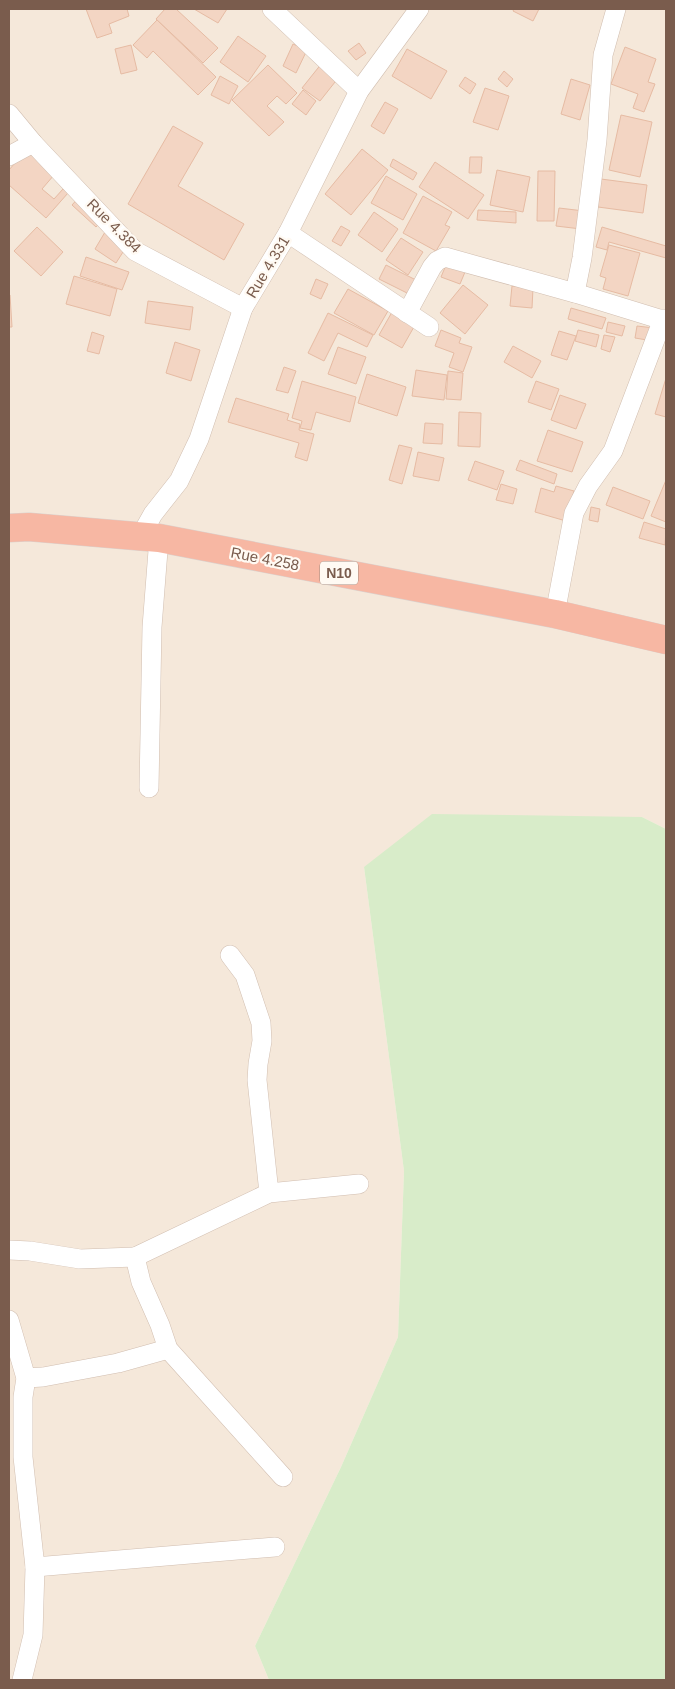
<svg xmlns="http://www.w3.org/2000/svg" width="675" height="1689" viewBox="0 0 675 1689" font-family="Arial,sans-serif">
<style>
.residential{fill:#f5e8da}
.green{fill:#d8ecc9}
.building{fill:#f3d5c3;stroke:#e6bba3}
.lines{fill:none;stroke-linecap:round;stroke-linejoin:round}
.minor-casing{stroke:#d1beb0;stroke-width:20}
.highway-casing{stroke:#dad1cd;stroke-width:29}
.minor{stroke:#fff;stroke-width:19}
.highway{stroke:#f7b7a3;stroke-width:28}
.labels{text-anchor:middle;stroke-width:4.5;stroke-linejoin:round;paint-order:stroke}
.shield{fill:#fffaf3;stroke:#a28b7f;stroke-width:1}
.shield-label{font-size:14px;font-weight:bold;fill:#7a5c4d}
.street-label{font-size:15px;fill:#7a5c4d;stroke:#fffaf3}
</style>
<rect width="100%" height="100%" fill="#fdf6ec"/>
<path class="residential" d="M9,9H666V829L642,817L364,867L404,1171L398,1337L341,1467L255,1646L269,1680H9Z"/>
<path class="green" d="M432,814L642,817L666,829V1680H269L255,1646L341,1467L398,1337L404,1171L364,867Z"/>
<g class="building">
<path d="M86,9H127L129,16L109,24L112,33L97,38Z"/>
<path d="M165,9H176L218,48L203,63L156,19Z"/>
<path d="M194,9H227L218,23Z"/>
<path d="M514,9H539L533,21L513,11Z"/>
<path d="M157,20L216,77L198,95L153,51L147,58L133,45Z"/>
<path d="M238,36L266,56L248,82L220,62Z"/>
<path d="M359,43L366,53L356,60L348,51Z"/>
<path d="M293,44L307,50L296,73L283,66Z"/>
<path d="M131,45L137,70L121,74L115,49Z"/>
<path d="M625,47L656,59L648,82L655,84L644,112L633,108L638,94L611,84Z"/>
<path d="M407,49L447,71L431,99L392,76Z"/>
<path d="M322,63L339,77L320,101L302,88Z"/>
<path d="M268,65L297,93L286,104L277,96L267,106L284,122L269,136L232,100Z"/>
<path d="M504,71L513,79L507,87L498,79Z"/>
<path d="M220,76L238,86L229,104L211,95Z"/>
<path d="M465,77L476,84L470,94L459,86Z"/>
<path d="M571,79L590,85L580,120L561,114Z"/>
<path d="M485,88L509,96L498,130L473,122Z"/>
<path d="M303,90L316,101L306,115L292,104Z"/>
<path d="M385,102L398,109L384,134L371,126Z"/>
<path d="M621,115L652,122L640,177L609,170Z"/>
<path d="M173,126L203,143L178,186L244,224L224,260L128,204Z"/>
<path d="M362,149L388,170L351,215L325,194Z"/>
<path d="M26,150L54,175L42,189L54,199L63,189L68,193L46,218L9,185V170Z"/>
<path d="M470,157H482L481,173H469Z"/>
<path d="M393,159L417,173L413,180L390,166Z"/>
<path d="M435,162L484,195L468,219L419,187Z"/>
<path d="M497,170L530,177L523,212L490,205Z"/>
<path d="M538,171H555L554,221H537Z"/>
<path d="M386,176L417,194L403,220L371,203Z"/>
<path d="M601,179L647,185L643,213L598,207Z"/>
<path d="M81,195L105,218L96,227L72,205Z"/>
<path d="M423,196L452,212L445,225L450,227L436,251L403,233Z"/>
<path d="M559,208L584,211L581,229L556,226Z"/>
<path d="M478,210L516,212V223L477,220Z"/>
<path d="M374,212L398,229L382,252L358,235Z"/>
<path d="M341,226L350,231L341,246L332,241Z"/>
<path d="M37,227L63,252L41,276L14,251Z"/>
<path d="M108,227L130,241L116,263L95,249Z"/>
<path d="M602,227L666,246V258L609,242L607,250L596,247Z"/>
<path d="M401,238L423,252L408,275L386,260Z"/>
<path d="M609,245L640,253L628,296L603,289L606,278L600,276Z"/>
<path d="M86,257L129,272L122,290L80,276Z"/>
<path d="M386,265L418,281L411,295L379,279Z"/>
<path d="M446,265L465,272L460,284L441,277Z"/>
<path d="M74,276L117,289L110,316L66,304Z"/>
<path d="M316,279L328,284L321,299L310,294Z"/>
<path d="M463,285L488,305L465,334L440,313Z"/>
<path d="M512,286L533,288L532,308L510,306Z"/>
<path d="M348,289L388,311L374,335L334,313Z"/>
<path d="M9,295H10L12,327H9Z"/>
<path d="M148,301L193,307L190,330L145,323Z"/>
<path d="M396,305L419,318L402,348L379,335Z"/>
<path d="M571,308L606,318L602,329L568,319Z"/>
<path d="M328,313L373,335L367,347L338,333L324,361L308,353Z"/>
<path d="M608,322L625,326L622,336L606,332Z"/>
<path d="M637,326L654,328L653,341L635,338Z"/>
<path d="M441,330L461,338L459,343L472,347L463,372L449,367L454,353L435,346Z"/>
<path d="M578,330L599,335L596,347L575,341Z"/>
<path d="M559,331L576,336L567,360L551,355Z"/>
<path d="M92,332L104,336L99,354L87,351Z"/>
<path d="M604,335L615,337L610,352L601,349Z"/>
<path d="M175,342L200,350L191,381L166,373Z"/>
<path d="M513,346L541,361L532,378L504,362Z"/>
<path d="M338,347L366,357L356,384L328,374Z"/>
<path d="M284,367L296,371L288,393L276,390Z"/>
<path d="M416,370L447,375L444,400L412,396Z"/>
<path d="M448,371L463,373L461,400L446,399Z"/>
<path d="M367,374L406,387L397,416L358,403Z"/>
<path d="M666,378V417L655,414Z"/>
<path d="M302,381L356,397L350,422L316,412L311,430L300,428L302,421L292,418Z"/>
<path d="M536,381L559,389L551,410L528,402Z"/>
<path d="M560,395L586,404L576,429L551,420Z"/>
<path d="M236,398L289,414L287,420L300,424L299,430L314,434L307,461L295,457L299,443L228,422Z"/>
<path d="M459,412L481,413L480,447L458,446Z"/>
<path d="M425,423L443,424L442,444L423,443Z"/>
<path d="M548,430L583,442L572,472L537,461Z"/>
<path d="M399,445L412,448L402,484L389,480Z"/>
<path d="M418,452L444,458L439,481L413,476Z"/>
<path d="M520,460L557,474L554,484L516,470Z"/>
<path d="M475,461L504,471L497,490L468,480Z"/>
<path d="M666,480V522L651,516Z"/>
<path d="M501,484L517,489L513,504L496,500Z"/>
<path d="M556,486L574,491L566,521L535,512L541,488L554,492Z"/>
<path d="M613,487L650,501L643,519L606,505Z"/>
<path d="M591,507L600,509L598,522L589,520Z"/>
<path d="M644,522L666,529L665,545L639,538Z"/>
</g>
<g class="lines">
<defs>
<g id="minor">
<path d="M272,9L359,91"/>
<path d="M9,114L33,143L135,251L243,308"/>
<path d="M9,156L33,143"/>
<path d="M288,233L429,327"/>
<path d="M575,293L582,258L597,140L603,55L616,9"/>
<path d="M407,313L432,267L437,261L445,257L575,293L666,321"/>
<path d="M140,537L153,514L179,481L199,439L243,308L288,233L359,91L419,9"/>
<path d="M555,614L574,513L588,486L613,451L663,319"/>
<path d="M149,788L152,627L159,538"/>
<path d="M230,955L245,975L261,1023L262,1041L258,1064L257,1080L269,1193"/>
<path d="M9,1250L30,1251L80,1259L135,1257"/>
<path d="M9,1320L26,1378L23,1397V1457L35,1567L33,1635L22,1680"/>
<path d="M26,1378L43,1377L118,1363L168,1349"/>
<path d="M283,1477L168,1349L160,1325L141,1282L135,1257L269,1193L359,1184"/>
<path d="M35,1567L275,1547"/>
</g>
<path id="highway" d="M9,528L29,527L159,538L555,614L666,640"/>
</defs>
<use href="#minor" class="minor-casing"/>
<use href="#highway" class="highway-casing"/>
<use href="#minor" class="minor"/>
<use href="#highway" class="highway"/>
</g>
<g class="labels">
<rect class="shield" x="320" y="561.5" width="38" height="23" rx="4"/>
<g class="shield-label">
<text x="339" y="578">N10</text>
</g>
<g class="street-label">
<text transform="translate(114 226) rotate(45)" y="5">Rue 4.384</text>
<text transform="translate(268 267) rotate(-59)" y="5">Rue 4.331</text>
<text transform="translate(265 559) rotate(11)" y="5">Rue 4.258</text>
</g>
</g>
<rect width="675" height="1689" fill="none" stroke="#7a5c4d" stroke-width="20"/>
</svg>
